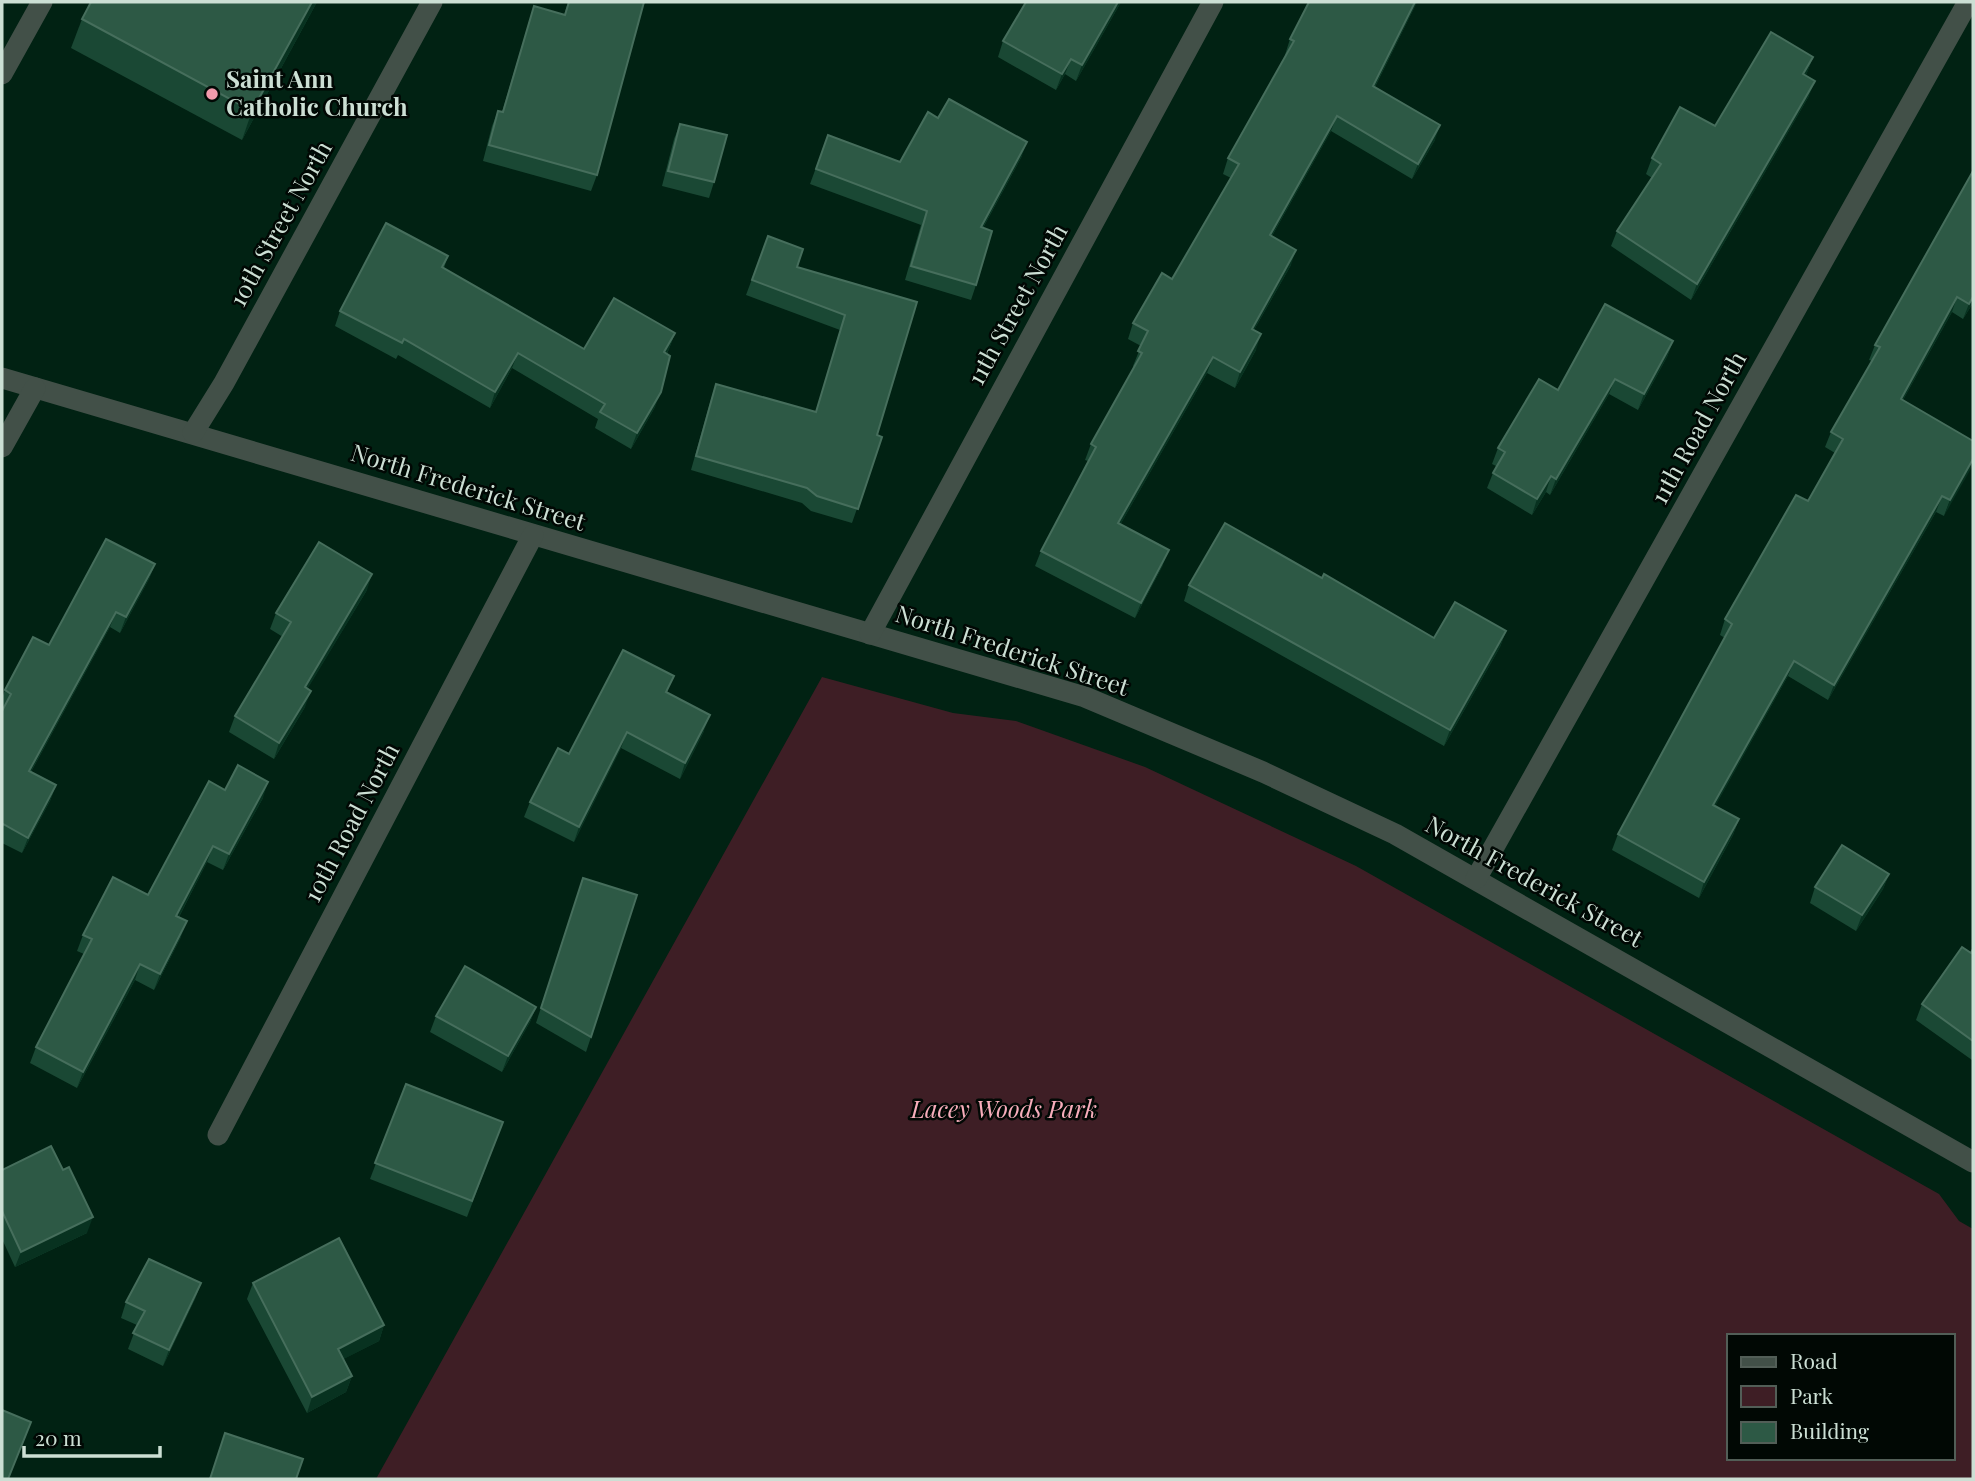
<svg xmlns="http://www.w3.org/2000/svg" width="1975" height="1481" viewBox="0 0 1975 1481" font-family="'Playfair Display',serif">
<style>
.green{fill:#3e1e25;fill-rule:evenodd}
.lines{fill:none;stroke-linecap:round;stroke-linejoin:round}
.minor{stroke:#425048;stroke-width:21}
.wall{fill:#1a4834}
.shaded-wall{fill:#083220}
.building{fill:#2d5945;stroke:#466e5c;stroke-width:2}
.poi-dot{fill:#f39aac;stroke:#010804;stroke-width:2.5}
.labels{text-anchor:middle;stroke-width:5;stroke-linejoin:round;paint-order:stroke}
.poi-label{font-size:24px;font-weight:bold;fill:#ccdfd4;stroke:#010804;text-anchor:start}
.street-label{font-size:24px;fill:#ccdfd4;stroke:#010804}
.park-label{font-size:24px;font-style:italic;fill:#f7adbb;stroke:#010804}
</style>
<rect width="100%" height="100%" fill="#012213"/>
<path class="green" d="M822,677L953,713L1016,721L1145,767L1356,866L1939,1194L1959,1221L1973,1229V1479H376ZM1728,1336H1952V1458H1728Z"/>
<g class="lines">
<g class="minor">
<path d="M2,74L42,2"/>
<path d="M2,378L1085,697L1263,772L1395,834L1973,1162"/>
<path d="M193,433L224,383L432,2"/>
<path d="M2,447L35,388"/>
<path d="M870,634L1213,2"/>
<path d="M1476,879L1968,2"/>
<path d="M218,1135L533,535"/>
</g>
</g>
<g class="wall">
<path d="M91,2H317L242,140L71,48L82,19Z"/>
<path d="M568,2H644L597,175L591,191L483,161L492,126L498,111L502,112L529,22L534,6L564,15Z"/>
<path d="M1121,2L1076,81L1065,74L1056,90L998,57L1003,41Z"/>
<path d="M1417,2L1375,87L1435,140L1412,179L1331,131L1272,236L1291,265L1254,330L1256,350L1235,388L1207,373L1120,525L1163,565L1135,618L1035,566L1041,551L1088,461L1085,460L1091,444L1134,367L1133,366L1141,346L1128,339L1133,323L1172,279L1231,178L1223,174L1228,158L1286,55H1285L1290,39Z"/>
<path d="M1813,57L1806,75L1809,96L1691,300L1611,246L1617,231L1652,178L1646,174L1652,158L1715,126Z"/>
<path d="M938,118L1022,156L983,228L976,285L971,300L905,280L921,225L810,184L828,135L900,162Z"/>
<path d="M680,124L714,182L709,198L662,186L674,139Z"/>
<path d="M1973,171V303L1963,319L1952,312L1903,400L1973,441L1944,516L1936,512L1828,700L1788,676L1715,806L1739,819L1733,835L1699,898L1612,850L1618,834L1725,638L1720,635L1725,619L1808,501L1835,453L1825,447L1831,432L1872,361L1869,360L1875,345Z"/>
<path d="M768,236L797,267L917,302L877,435L882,437L852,523L811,511L802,503L691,470L711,399L716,384L816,412L840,330L746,295Z"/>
<path d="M448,256L444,268L584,349L675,333L667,354L655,407L631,449L595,428L598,419L512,368L490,408L398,355L396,359L335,326L340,311Z"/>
<path d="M1673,341L1667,357L1638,410L1609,394L1550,495L1546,492L1532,515L1487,488L1493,473L1496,466L1492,464L1498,448L1558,390Z"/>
<path d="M155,564L149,579L120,633L110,627L31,772L56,785L50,801L22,853L2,843V711L3,708L2,707V698L5,690L49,645Z"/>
<path d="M1322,578L1434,638L1506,631L1500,647L1444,746L1184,601L1189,585Z"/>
<path d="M367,590L307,689L305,707L274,759L229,732L235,716L283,637L270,629L276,613Z"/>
<path d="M668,693L704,731L680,779L621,748L574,842L524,817L530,802L569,754Z"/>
<path d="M225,790L263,798L223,870L207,862L179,917L181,937L154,990L135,980L77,1088L30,1063L36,1047L84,954L77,951L83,935L148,895Z"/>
<path d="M1889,874L1883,889L1856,931L1810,903L1815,887Z"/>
<path d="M583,878L591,1037L586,1052L536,1023Z"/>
<path d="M1973,949V1058L1972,1060L1916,1020L1922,1004L1971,953Z"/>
<path d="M536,1007L530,1022L502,1072L430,1032L436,1016Z"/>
<path d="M406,1084L503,1122L467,1217L370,1179Z"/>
<path d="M2,1170L87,1233L15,1267L2,1239Z"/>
<path d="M201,1283L195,1299L163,1366L128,1349L137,1325L121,1318L126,1302Z"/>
<path d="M253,1283L384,1325L379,1341L343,1359L352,1376L346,1392L307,1413L247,1299Z"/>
</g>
<g class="shaded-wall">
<path d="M312,2H317L242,140L252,111Z"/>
<path d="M1118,2H1121L1076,81L1082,65Z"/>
<path d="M1415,2H1417L1367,102L1373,86Z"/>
<path d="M1813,57L1807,73L1797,89L1803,74Z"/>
<path d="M1071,59L1065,74L1056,90L1062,74Z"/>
<path d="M1815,81L1809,96L1691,300L1697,284Z"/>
<path d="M1337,116L1331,131L1264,250L1270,235Z"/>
<path d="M1440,125L1435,140L1412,179L1418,164Z"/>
<path d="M1027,142L1022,156L975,242L981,227Z"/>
<path d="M1296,250L1291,265L1246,344L1252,329Z"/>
<path d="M1957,297L1952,312L1895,414L1901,399Z"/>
<path d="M1973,297V303L1963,319L1969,304Z"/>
<path d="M675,333L669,349L658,368L664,352Z"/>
<path d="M1261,334L1256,350L1235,388L1240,372Z"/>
<path d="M1673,341L1667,357L1638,410L1644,394Z"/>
<path d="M518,353L512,368L490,408L495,392Z"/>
<path d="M1213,357L1207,373L1112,539L1118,523Z"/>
<path d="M1615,379L1609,394L1550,495L1556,479Z"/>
<path d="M661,392L655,407L631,449L637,433Z"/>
<path d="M1973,459V465L1944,516L1950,500Z"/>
<path d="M1551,476L1546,492L1532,515L1537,499Z"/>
<path d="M1942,496L1936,512L1828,700L1834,685Z"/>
<path d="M1169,550L1163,565L1135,618L1141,603Z"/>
<path d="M155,564L149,579L120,633L126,617Z"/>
<path d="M372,574L367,590L299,703L305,687Z"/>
<path d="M116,612L110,627L23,786L29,771Z"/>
<path d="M1506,631L1500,647L1444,746L1450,730Z"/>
<path d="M1794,661L1788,676L1707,821L1713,805Z"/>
<path d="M311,691L305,707L274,759L279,743Z"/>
<path d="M710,715L704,731L680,779L685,763Z"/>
<path d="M627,732L621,748L574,842L579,827Z"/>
<path d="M268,782L263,798L223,870L229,854Z"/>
<path d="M56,785L50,801L22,853L28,838Z"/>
<path d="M1739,819L1733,835L1699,898L1704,882Z"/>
<path d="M213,846L207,862L171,932L176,916Z"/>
<path d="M1889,874L1883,889L1856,931L1862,915Z"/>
<path d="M187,921L181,937L154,990L160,974Z"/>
<path d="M140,964L135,980L77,1088L83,1072Z"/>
<path d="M536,1007L530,1022L502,1072L508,1056Z"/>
<path d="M93,1217L87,1233L15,1267L21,1252Z"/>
<path d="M201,1283L195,1299L163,1366L169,1350Z"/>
<path d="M384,1325L379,1341L332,1365L338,1349Z"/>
<path d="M352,1376L346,1392L307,1413L312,1397Z"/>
</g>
<g class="building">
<path d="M91,2H312L252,111L82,19Z"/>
<path d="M569,2H644L597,175L489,145L498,111L503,112L534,6L565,15Z"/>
<path d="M1026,2H1118L1082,65L1071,59L1062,74L1003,41Z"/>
<path d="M1309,2H1415L1373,86L1440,125L1418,164L1337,116L1270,235L1296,250L1252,329L1261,334L1240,372L1213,357L1118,523L1169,550L1141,603L1041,551L1096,447L1091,444L1142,353L1138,351L1148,331L1133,323L1162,273L1172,279L1239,164L1228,158L1294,41L1290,39Z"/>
<path d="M1771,32L1813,57L1803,74L1815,81L1697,284L1617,231L1661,164L1652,158L1680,107L1715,126Z"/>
<path d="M949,99L1027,142L981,227L992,231L976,285L911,266L927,211L816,169L828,135L900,162L928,112L938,118Z"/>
<path d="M680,124L727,135L714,182L668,171Z"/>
<path d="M1973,171V297L1969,304L1957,297L1901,399L1973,441V459L1950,500L1942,496L1834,685L1794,661L1713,805L1739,819L1704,882L1618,834L1732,624L1725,619L1796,495L1808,501L1843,439L1831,432L1880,347L1875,345Z"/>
<path d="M386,223L448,256L442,267L584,349L614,298L675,333L664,352L670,356L661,392L637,433L600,412L605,404L518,353L495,392L404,339L402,343L340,311Z"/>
<path d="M768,236L803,249L797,267L917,302L877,435L882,437L858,509L817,496L807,488L696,456L716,384L816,412L845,315L752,280Z"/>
<path d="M1605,304L1673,341L1644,394L1615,379L1556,479L1551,476L1537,499L1493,473L1505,452L1498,448L1539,379L1558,390Z"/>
<path d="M1225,523L1322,578L1324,574L1434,638L1455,602L1506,631L1450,730L1189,585Z"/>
<path d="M106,539L155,564L126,617L116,612L29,771L56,785L28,838L3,824L2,827V711L11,694L5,690L33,637L49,645Z"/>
<path d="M319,542L372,574L305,687L311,691L279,743L235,716L291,622L276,613Z"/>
<path d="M623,650L674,676L666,692L710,715L685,763L627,732L579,827L530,802L558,748L569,754Z"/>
<path d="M238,765L268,782L229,854L213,846L176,916L187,921L160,974L140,964L83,1072L36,1047L92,939L83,935L113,877L148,895L209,781L225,790Z"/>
<path d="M1842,845L1889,874L1862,915L1815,887Z"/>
<path d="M583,878L637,895L591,1037L541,1008Z"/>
<path d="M1962,947L1971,953L1973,949V1041L1922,1004Z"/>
<path d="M465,966L536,1007L508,1056L436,1016Z"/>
<path d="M406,1084L503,1122L472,1201L375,1163Z"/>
<path d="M51,1146L63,1170L69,1167L93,1217L21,1252L2,1211V1170Z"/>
<path d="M339,1238L384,1325L338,1349L352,1376L312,1397L253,1283Z"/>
<path d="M149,1259L201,1283L169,1350L133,1333L145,1311L126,1302Z"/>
<path d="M2,1410L31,1422L8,1479H2Z"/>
<path d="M225,1433L303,1459L296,1479H210Z"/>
</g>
<circle class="poi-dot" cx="212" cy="94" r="7"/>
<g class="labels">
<g class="poi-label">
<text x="226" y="88">Saint Ann<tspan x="226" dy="28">Catholic Church</tspan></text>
</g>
<g class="street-label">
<text transform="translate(281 224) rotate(-61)" y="8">10th Street North</text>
<text transform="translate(1018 305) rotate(-61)" y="8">11th Street North</text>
<text transform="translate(1699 428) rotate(-61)" y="8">11th Road North</text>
<text transform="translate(468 488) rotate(17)" y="8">North Frederick Street</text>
<text transform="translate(1012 651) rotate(18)" y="8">North Frederick Street</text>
<text transform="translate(352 823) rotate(-62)" y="8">10th Road North</text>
<text transform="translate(1534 882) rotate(29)" y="8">North Frederick Street</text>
</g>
<g class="park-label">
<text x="1004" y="1118">Lacey Woods Park</text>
</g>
</g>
<rect width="1975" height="1481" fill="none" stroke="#ccdfd4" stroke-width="7"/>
<rect x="1727" y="1334" width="228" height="126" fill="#010804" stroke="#525e57" stroke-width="2"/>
<rect x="1741" y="1357" width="35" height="10" fill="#425048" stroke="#525e57" stroke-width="2"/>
<text x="1790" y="1369" font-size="21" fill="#ccdfd4">Road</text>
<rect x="1741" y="1386" width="35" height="21" fill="#3e1e25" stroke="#525e57" stroke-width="2"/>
<text x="1790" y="1404" font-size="21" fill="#ccdfd4">Park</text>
<rect x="1741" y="1422" width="35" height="21" fill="#2d5945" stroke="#525e57" stroke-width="2"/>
<text x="1790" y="1439" font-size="21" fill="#ccdfd4">Building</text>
<path d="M24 1446v10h136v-10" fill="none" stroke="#ccdfd4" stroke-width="3.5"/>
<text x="35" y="1446" font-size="21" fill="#ccdfd4" stroke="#010804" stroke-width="5" paint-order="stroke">20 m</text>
</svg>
